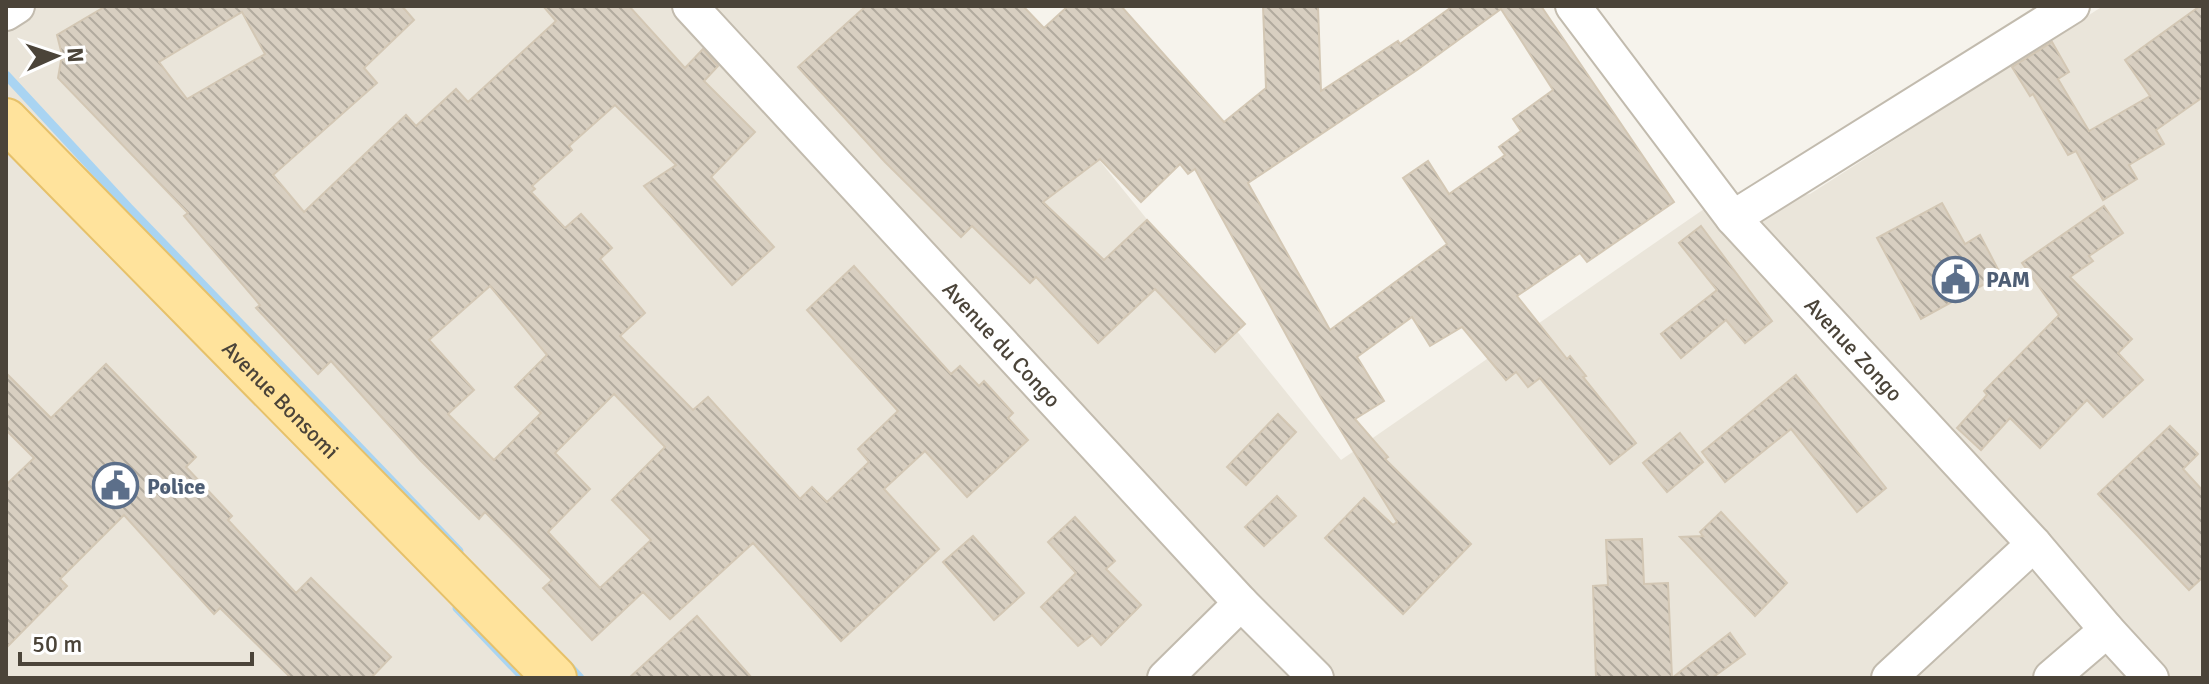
<svg xmlns="http://www.w3.org/2000/svg" width="2209" height="684" viewBox="0 0 2209 684" font-family="Signika,sans-serif">
<style>
.residential{fill:#eae5da}
.lines{fill:none;stroke-linecap:round;stroke-linejoin:round}
.stream{stroke:#a9d4f2;stroke-width:9}
.building{fill:url(#building-back-hatch);stroke:#d3c7b4;stroke-width:2;fill-rule:evenodd}
.minor-casing{stroke:#c2bbae;stroke-width:38}
.major-casing{stroke:#e6c16a;stroke-width:46}
.minor{stroke:#fff;stroke-width:34}
.major{stroke:#ffe39c;stroke-width:42}
.labels{text-anchor:middle;stroke-width:8;stroke-linejoin:round;paint-order:stroke}
.service-label{font-size:22px;font-weight:bold;fill:#4e5e75;stroke:#fff;text-anchor:start}
.street-label{font-size:22px;fill:#4b4439;stroke:#fff}
</style>
<defs>
<pattern id="building-back-hatch" width="6" height="6" patternUnits="userSpaceOnUse" patternTransform="scale(2)"><rect width="6" height="6" fill="#d8cfc1"/><path d="M-1 5l2 2M0 0l6 6M5-1l2 2" fill="none" stroke="#b1aa9e"/></pattern>
</defs>
<rect width="100%" height="100%" fill="#f6f3ec"/>
<path class="residential" d="M6,6H975L1341,460L1704,209L1810,194L2103,6H2203V678H6Z"/>
<g class="lines">
<g class="stream">
<path d="M6,75L129,208L459,551"/>
<path d="M457,608L524,678"/>
<path d="M569,666L580,678"/>
</g>
</g>
<g class="building">
<path d="M106,6H402L414,20L364,68L377,83L273,175L304,212L406,115L416,126L456,89L468,102L556,21L543,6H629L685,68L703,49L718,66L704,81L755,132L711,177L774,247L732,285L644,186L676,165L615,105L569,146L572,150L532,186L535,189L531,192L565,228L581,214L612,248L600,259L645,313L620,336L693,410L708,397L800,499L812,487L827,502L869,462L858,449L898,411L807,310L854,266L951,374L960,366L979,386L984,381L1013,413L1008,418L1028,440L967,497L925,451L884,489L939,549L841,641L753,543L670,619L643,592L592,640L543,588L552,580L485,512L479,519L421,461L331,361L318,374L256,308L260,305L184,216L188,213L58,78L62,55L57,35ZM242,12L265,54L187,99L159,62ZM490,286L547,355L515,387L541,413L494,460L448,414L474,390L429,340ZM614,394L665,447L612,500L651,540L600,588L548,532L590,489L555,453Z"/>
<path d="M866,6H1023L1044,28L1068,6H1121L1224,122L1266,88L1263,6H1318L1321,91L1398,41L1400,44L1453,6H1541L1674,202L1587,262L1580,253L1517,296L1567,359L1570,356L1586,376L1583,377L1636,443L1610,464L1540,378L1528,387L1516,372L1506,380L1462,327L1430,346L1412,317L1357,357L1384,401L1355,419L1388,457L1385,459L1471,544L1403,614L1325,538L1364,498L1393,525L1397,522L1321,398L1195,169L1188,174L1180,164L1141,202L1100,159L1043,202L1104,260L1147,220L1245,324L1215,352L1155,289L1098,343L1036,277L1030,283L972,226L961,237L885,162L798,67ZM1501,9L1553,90L1513,119L1521,131L1499,147L1505,155L1449,194L1428,161L1403,178L1447,244L1330,330L1248,183L1417,70Z"/>
<path d="M2200,6H2203V97L2156,130L2164,144L2129,165L2137,179L2103,200L2076,151L2068,155L2033,94L2030,96L2012,67L2052,42L2069,72L2058,79L2089,131L2150,96L2125,60Z"/>
<path d="M1942,203L1965,244L1980,235L2001,275L1921,319L1877,238Z"/>
<path d="M2104,206L2123,233L2089,256L2093,261L2070,277L2132,339L2118,353L2143,380L2103,417L2087,400L2040,448L2010,418L1981,450L1957,428L1987,395L1984,391L2059,315L2022,263Z"/>
<path d="M1701,226L1772,321L1745,343L1726,320L1681,358L1661,334L1717,290L1679,243Z"/>
<path d="M106,364L196,457L186,467L232,516L228,520L296,593L311,578L391,657L371,678H291L220,608L214,614L124,515L60,579L67,586L6,648V485L34,458L6,430V373L51,418Z"/>
<path d="M1796,375L1886,488L1857,512L1791,429L1725,482L1702,452Z"/>
<path d="M1278,414L1296,432L1246,485L1227,467Z"/>
<path d="M2170,426L2198,454L2183,469L2203,491V577L2189,590L2098,494Z"/>
<path d="M1680,433L1703,462L1667,492L1643,463Z"/>
<path d="M1277,496L1296,516L1264,546L1245,527Z"/>
<path d="M1721,512L1787,583L1755,616L1680,537L1703,536L1700,532Z"/>
<path d="M1075,517L1115,561L1106,569L1141,605L1101,645L1092,635L1078,646L1041,607L1076,573L1048,542Z"/>
<path d="M973,536L1024,593L994,620L943,562Z"/>
<path d="M1642,539L1644,584L1668,583L1672,678L1730,633L1745,654L1712,678H1596L1593,586L1608,585L1606,540Z"/>
<path d="M697,616L752,678H629Z"/>
</g>
<g class="lines">
<defs>
<g id="minor">
<path id="s1" d="M690,6L1241,603L1316,678"/>
<path id="s2" d="M1573,6L1733,218L2034,544L2107,630L2151,678"/>
<path d="M6,13L17,6"/>
<path d="M1733,218L2072,6"/>
<path d="M1165,678L1241,603"/>
<path d="M1889,678L2034,544"/>
<path d="M2051,678L2107,630"/>
</g>
<g id="major">
<path id="s3" d="M6,120L555,678"/>
</g>
</defs>
<use href="#minor" class="minor-casing"/>
<use href="#major" class="major-casing"/>
<use href="#minor" class="minor"/>
<use href="#major" class="major"/>
</g>
<defs>
<symbol id="civic-ring" viewBox="-11 -11 22 22"><circle r="9.5" fill="#fff" stroke="#5c6f8a" stroke-width="1.5"/><path d="M-.6-6.5H3V-4.5H.6V-3L4-1V1h2V6H-6V1h2V-1L-.6-3ZM-1.2 2.5V6h2.4V2.5Z" fill="#5c6f8a"/></symbol>
</defs>
<g fill-rule="evenodd">
<use href="#civic-ring" x="1930" y="254" width="51" height="51"/>
<use href="#civic-ring" x="90" y="460" width="51" height="51"/>
</g>
<g class="labels">
<g class="service-label">
<text x="1986" y="287">PAM</text>
<text x="147" y="494">Police</text>
</g>
<g class="street-label">
<text dy="8" stroke="none"><textPath href="#s1" startOffset="460">Avenue du Congo</textPath></text>
<text dy="8" stroke="none"><textPath href="#s2" startOffset="444">Avenue Zongo</textPath></text>
<text dy="8" stroke="none"><textPath href="#s3" startOffset="392">Avenue Bonsomi</textPath></text>
</g>
</g>
<rect width="2209" height="684" fill="none" stroke="#4b4439" stroke-width="16"/>
<g transform="translate(56 56) rotate(87)" stroke="#ffffff" stroke-width="6" paint-order="stroke">
<path d="M0-6L14 30L0 20L-14 30Z" fill="#4b4439"/>
<text y="-12" font-size="22" font-weight="bold" text-anchor="middle" fill="#4b4439">N</text>
</g>
<path d="M20 652v12h232v-12" fill="none" stroke="#4b4439" stroke-width="4"/>
<text x="32" y="652" font-size="24" fill="#4b4439" stroke="#ffffff" stroke-width="6" paint-order="stroke">50 m</text>
</svg>
